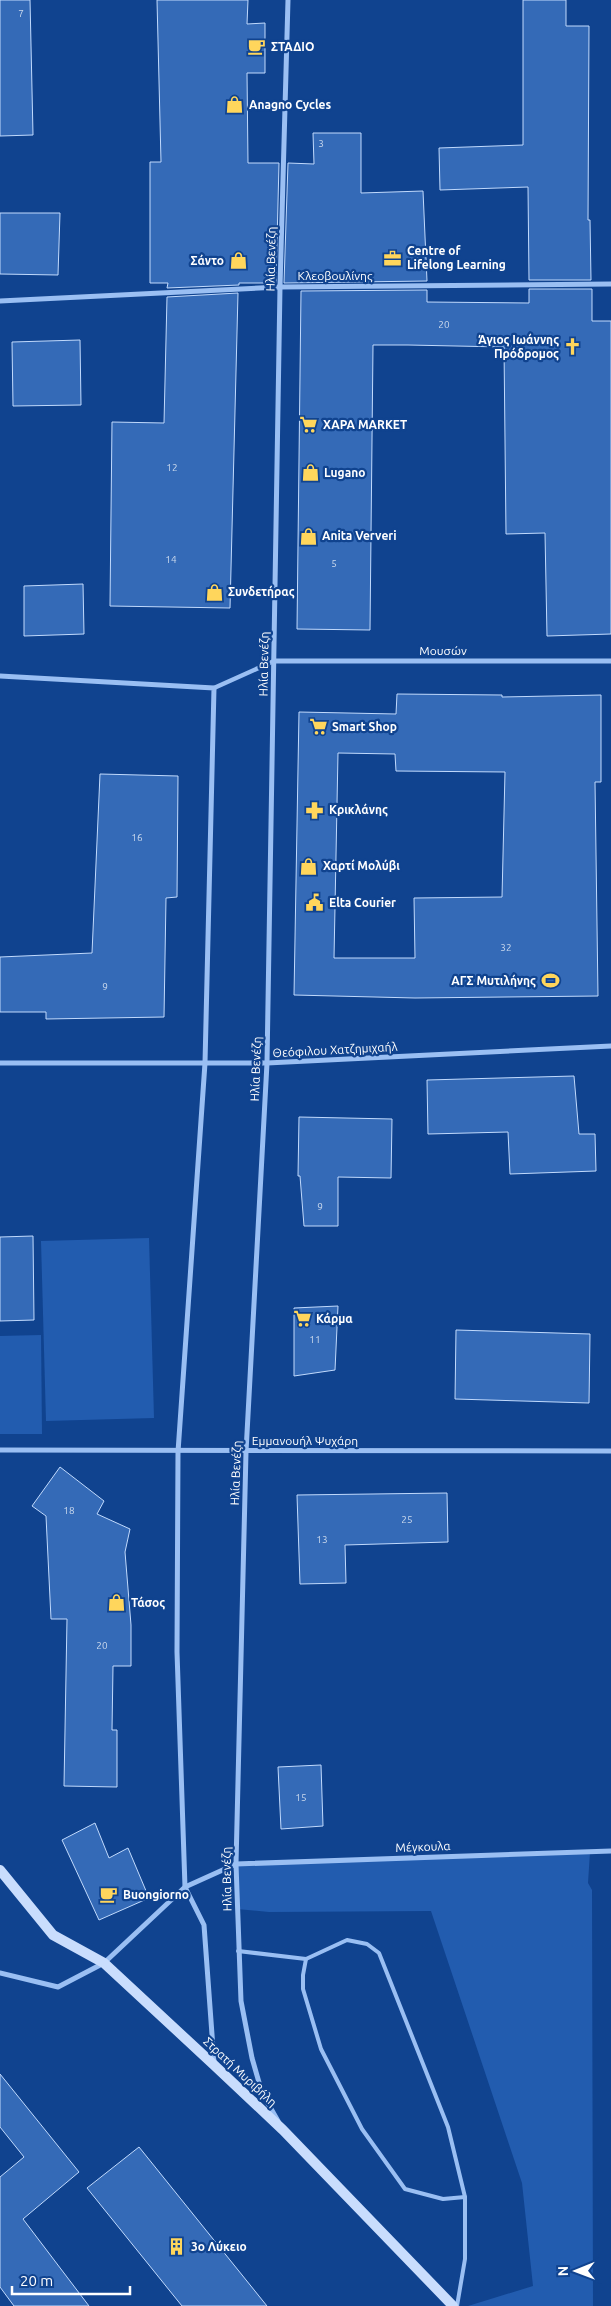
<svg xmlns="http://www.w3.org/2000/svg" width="611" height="2306" viewBox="0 0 611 2306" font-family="Ubuntu,sans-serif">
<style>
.green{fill:#225caf}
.building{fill:#346ab7;stroke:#c1dafd;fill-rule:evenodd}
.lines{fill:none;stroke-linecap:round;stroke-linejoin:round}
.service{stroke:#9abff3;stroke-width:4}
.pedestrian{stroke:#9abff3;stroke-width:4.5}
.minor{stroke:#9abff3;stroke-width:5}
.secondary{stroke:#c9ddfd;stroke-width:10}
.labels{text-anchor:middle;stroke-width:4.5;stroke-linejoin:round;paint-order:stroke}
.number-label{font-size:10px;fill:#ccdaed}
.poi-label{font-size:12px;font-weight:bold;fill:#fff;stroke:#10438f;text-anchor:start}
.street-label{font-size:12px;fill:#fff;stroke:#10438f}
</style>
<rect width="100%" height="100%" fill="#10438f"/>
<g class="green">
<path d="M149,1238L154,1418L46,1421L41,1241Z"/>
<path d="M41,1335L42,1434H0V1336Z"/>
<path d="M590,1852L588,1883L592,1890L593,2306H468L533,2286L522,2183L431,1911L269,1912L237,1909L236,1864Z"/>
</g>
<g class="building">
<path d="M0,0H30L33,135L0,136Z"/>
<path d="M157,0H248L247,24L265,23V73H247L248,163H279L276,283H239V285L167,288L168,283H150V162H161Z"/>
<path d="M523,0H566V26H589L588,220H590L591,280H529L528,187L440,190L439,148L523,145Z"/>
<path d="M313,133H361V193L423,191L427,281L284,283L288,163L314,164Z"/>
<path d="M0,213H60L58,275L0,274Z"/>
<path d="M529,289H592V321H611V634L547,636L545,533L506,534L504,347L408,345H373L370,630L297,629L301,291L427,290V302L529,303Z"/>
<path d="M238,293L230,608L110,606L112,422L164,423L167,297Z"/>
<path d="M80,340L81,405L13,406L12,342Z"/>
<path d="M83,584L84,634L24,636V586Z"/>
<path d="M397,694L502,695V697L601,695V782H595L598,996L415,998L294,995L299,712L396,714ZM338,753L395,754L396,771L505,772L502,897L414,898L415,958H334Z"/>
<path d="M100,774L178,776L177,897L166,898L164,1017L46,1019V1012H0V957L92,953Z"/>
<path d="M574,1076L579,1134H595L596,1171L510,1174L508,1132L428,1134L427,1080Z"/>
<path d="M299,1117L392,1119L391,1178L338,1177V1226H304L300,1176H298Z"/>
<path d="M33,1236L34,1320L0,1321V1237Z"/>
<path d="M338,1306L335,1370L294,1376V1308Z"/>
<path d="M456,1330L590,1334L589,1403L455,1399Z"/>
<path d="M60,1467L104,1501L97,1514L130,1529L125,1552L131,1625V1666H113L112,1730H117V1787L64,1786L67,1619H51L46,1516L32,1506Z"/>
<path d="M447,1493L448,1542L345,1545L346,1583L300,1584L297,1495Z"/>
<path d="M321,1765L323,1826L281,1829L278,1767Z"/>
<path d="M95,1823L109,1858L128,1848L149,1898L99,1920L62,1840Z"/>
<path d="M0,2074L79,2172L23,2219L89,2306H14L0,2287V2177L24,2157L0,2127Z"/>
<path d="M139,2147L267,2306H182L87,2188Z"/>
</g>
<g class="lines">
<g class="service">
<path d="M238,1951L306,1959L347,1940L367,1944L379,1953L448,2127L465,2197V2259L457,2306"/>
<path d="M306,1959L303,1975V1989L321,2049L362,2129L405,2189L443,2199L465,2197"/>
</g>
<path class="pedestrian" d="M214,688L274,661"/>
<g class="minor">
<path d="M0,301L280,287L611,284"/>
<path d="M274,661H611"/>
<path d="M0,676L214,688L205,1063L178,1452L177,1652L185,1887L104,1963L58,1987L0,1973"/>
<path d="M0,1063H267L611,1046"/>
<path d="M0,1450L611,1451"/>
<path d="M214,2062L204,1925L185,1887L236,1864L611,1851"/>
<path d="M278,2121L262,2093L252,2058L241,2001L236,1864L246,1452L267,1063L280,287L288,0"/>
</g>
<path class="secondary" d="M0,1870L53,1935L104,1963L214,2065L283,2130L453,2306"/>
</g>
<defs>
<symbol id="cafe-bare" viewBox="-9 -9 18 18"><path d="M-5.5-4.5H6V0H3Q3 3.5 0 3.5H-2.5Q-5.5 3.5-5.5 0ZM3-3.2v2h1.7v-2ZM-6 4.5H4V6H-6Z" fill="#ffd65c" stroke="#10438f" stroke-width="2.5" paint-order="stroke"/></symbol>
<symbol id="shop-bare" viewBox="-9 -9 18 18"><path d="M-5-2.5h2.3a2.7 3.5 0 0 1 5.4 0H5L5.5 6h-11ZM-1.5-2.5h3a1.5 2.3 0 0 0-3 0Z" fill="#ffd65c" stroke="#10438f" stroke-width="2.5" paint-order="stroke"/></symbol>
<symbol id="office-bare" viewBox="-9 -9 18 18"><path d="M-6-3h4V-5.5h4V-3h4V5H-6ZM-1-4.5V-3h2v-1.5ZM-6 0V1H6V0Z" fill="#ffd65c" stroke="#10438f" stroke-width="2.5" paint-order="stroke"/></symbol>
<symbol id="church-bare" viewBox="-9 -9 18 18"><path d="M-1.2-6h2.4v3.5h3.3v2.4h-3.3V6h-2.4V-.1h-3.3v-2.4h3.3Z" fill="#ffd65c" stroke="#10438f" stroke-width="2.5" paint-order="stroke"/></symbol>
<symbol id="supermarket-bare" viewBox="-9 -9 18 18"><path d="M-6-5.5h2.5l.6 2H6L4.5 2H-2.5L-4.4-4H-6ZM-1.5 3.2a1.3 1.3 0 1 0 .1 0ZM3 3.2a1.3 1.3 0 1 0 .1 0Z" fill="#ffd65c" stroke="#10438f" stroke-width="2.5" paint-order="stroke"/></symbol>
<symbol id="pharmacy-bare" viewBox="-9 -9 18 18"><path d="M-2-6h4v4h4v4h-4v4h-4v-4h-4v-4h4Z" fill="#ffd65c" stroke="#10438f" stroke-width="2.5" paint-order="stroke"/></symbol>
<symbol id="civic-bare" viewBox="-9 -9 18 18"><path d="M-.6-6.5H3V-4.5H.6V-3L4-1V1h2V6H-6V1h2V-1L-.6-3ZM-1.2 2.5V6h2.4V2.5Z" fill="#ffd65c" stroke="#10438f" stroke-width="2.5" paint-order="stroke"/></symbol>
<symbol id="stadium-bare" viewBox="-9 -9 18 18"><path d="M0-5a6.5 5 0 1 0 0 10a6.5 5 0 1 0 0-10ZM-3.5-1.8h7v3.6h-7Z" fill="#ffd65c" stroke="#10438f" stroke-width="2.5" paint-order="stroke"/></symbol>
<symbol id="building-bare" viewBox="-9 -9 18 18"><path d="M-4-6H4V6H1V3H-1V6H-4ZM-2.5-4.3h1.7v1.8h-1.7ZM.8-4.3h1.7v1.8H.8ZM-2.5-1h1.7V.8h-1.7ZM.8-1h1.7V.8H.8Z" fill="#ffd65c" stroke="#10438f" stroke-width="2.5" paint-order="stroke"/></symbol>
</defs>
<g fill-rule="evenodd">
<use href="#cafe-bare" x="244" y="34" width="25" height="25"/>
<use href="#shop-bare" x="222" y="92" width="25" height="25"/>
<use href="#office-bare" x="380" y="246" width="25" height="25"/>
<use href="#shop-bare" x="226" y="248" width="25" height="25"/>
<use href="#church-bare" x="560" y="334" width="25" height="25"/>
<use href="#supermarket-bare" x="296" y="412" width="25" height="25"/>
<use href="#shop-bare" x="298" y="460" width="25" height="25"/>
<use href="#shop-bare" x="296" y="524" width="25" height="25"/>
<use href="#shop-bare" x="202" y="580" width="25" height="25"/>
<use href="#supermarket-bare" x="306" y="714" width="25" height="25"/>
<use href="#pharmacy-bare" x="302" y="798" width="25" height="25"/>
<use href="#shop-bare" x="296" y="854" width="25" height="25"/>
<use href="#civic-bare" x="302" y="890" width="25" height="25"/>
<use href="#stadium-bare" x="538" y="968" width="25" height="25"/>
<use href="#supermarket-bare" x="290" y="1306" width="25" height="25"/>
<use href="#shop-bare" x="104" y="1590" width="25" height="25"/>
<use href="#cafe-bare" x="96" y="1882" width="25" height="25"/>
<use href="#building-bare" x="164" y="2234" width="25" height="25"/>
</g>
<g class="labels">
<g class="number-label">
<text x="21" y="17">7</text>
<text x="321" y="147">3</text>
<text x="444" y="328">20</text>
<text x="172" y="471">12</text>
<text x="171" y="563">14</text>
<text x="334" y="567">5</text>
<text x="137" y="841">16</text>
<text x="506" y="951">32</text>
<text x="105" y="990">9</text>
<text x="320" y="1210">9</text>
<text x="315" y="1343">11</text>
<text x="69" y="1514">18</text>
<text x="407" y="1523">25</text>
<text x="322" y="1543">13</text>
<text x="102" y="1649">20</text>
<text x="301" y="1801">15</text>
</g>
<g class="poi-label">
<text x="271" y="51">ΣΤΑΔΙΟ</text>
<text x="249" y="109">Anagno Cycles</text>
<text x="407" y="255">Centre of<tspan x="407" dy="14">Lifelong Learning</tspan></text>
<text x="224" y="265" text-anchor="end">Σάντο</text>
<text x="559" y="344" text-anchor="end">Άγιος Ιωάννης<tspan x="559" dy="14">Πρόδρομος</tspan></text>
<text x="323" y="429">XAPA MARKET</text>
<text x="324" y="477">Lugano</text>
<text x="322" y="540">Anita Ververi</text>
<text x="228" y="596">Συνδετήρας</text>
<text x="332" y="731">Smart Shop</text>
<text x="329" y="814">Κρικλάνης</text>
<text x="323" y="870">Χαρτί Μολύβι</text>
<text x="329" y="907">Elta Courier</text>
<text x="536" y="985" text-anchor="end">ΑΓΣ Μυτιλήνης</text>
<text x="316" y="1323">Κάρμα</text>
<text x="131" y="1607">Τάσος</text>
<text x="123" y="1899">Buongiorno</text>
<text x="191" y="2251">3ο Λύκειο</text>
</g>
<g class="street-label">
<text transform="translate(271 259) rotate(-89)" y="4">Ηλία Βενέζη</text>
<text x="335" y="280">Κλεοβουλίνης</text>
<text x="443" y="655">Μουσών</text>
<text transform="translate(264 664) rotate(-89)" y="4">Ηλία Βενέζη</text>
<text transform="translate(335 1050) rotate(-3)" y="4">Θεόφιλου Χατζημιχαήλ</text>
<text transform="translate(256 1069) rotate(-88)" y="4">Ηλία Βενέζη</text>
<text x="305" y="1445">Εμμανουήλ Ψυχάρη</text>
<text transform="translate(236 1473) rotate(-88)" y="4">Ηλία Βενέζη</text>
<text transform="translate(423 1847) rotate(-2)" y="4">Μέγκουλα</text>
<text transform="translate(227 1879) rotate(-91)" y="4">Ηλία Βενέζη</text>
<text transform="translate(240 2072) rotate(43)" y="4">Στρατή Μυριβήλη</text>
</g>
</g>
<g transform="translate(576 2271) rotate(269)" stroke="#10438f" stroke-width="4" paint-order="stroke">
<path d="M0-4L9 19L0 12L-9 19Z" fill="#ffffff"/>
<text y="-8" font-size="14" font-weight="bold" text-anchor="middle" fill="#ffffff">N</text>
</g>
<path d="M12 2286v8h118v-8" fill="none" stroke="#ffffff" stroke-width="2.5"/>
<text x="20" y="2286" font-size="15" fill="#ffffff" stroke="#10438f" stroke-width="4" paint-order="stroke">20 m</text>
</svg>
